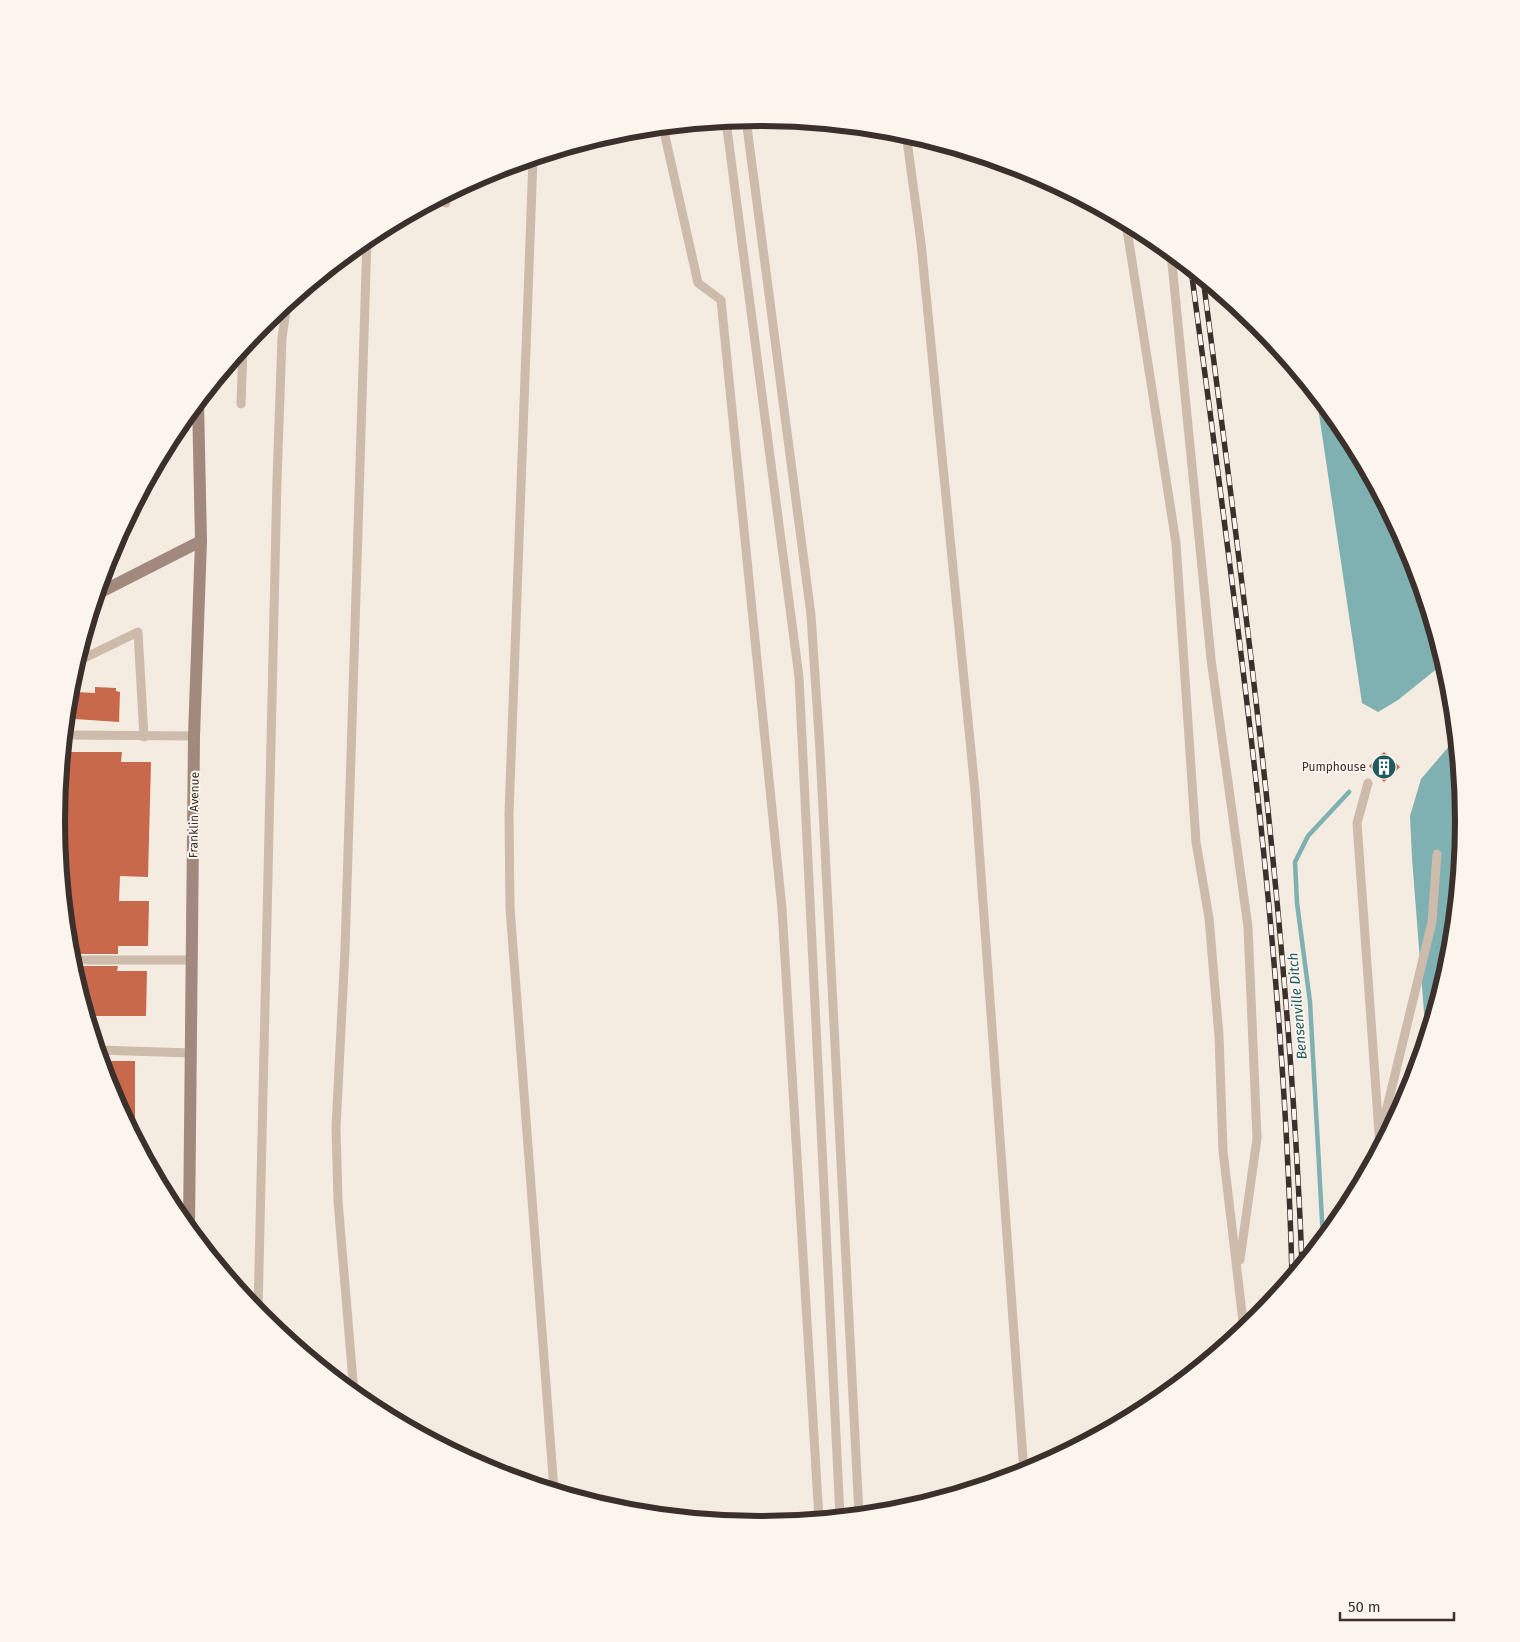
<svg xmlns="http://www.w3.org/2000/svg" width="1520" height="1642" viewBox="0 0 1520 1642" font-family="'Fira Sans',sans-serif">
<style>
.water{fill:#7fb0b2}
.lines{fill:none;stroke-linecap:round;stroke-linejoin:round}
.stream{stroke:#7fb0b2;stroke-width:4.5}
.building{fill:#c8694b}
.service{stroke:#cdbbac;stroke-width:9}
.secondary{stroke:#a18a7d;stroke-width:12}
.rail-casing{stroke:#3b302b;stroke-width:5.5}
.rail{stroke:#fbf5ee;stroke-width:4;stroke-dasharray:11;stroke-linecap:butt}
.labels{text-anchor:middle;stroke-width:4;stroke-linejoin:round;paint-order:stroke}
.poi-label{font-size:12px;fill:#3b302b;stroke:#fbf5ee;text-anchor:end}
.street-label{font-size:12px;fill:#3b302b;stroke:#fbf5ee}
.water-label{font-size:14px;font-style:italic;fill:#1f5a5e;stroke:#fbf5ee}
.rim{fill:none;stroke:#3b302b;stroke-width:6}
</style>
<rect width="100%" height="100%" fill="#f4ebe1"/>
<g class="water">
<path d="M1316,394L1345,430L1410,552L1444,663L1398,700L1378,712L1362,703Z"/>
<path d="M1456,738L1464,821L1450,959L1426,1038L1412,858L1410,816L1421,779Z"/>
</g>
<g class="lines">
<path class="stream" d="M1323,1238L1310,1002L1297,903L1295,862L1308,836L1349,792"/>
</g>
<g class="building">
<path d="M95,687L116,688V691L120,692L119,722L75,719V692L95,693Z"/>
<path d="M63,752H122L121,762H151L148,877L120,876L119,901H149L148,946H118V954H69L60,862Z"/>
<path d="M1384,752L1400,767L1384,782L1369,766Z"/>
<path d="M118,966L117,971H147L146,1016H87L72,966Z"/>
<path d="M101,1061H135V1137L110,1090Z"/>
</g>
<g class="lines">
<g class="service">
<path d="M746,119L811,615L820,751L859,1515"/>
<path d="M726,121L799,677L840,1517"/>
<path d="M663,127L698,283L721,300L782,909L819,1519"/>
<path d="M906,133L921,243L975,791L1024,1473"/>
<path d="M533,158L509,814L510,908L554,1490"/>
<path d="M446,203V195"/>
<path d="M1126,223L1176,543L1196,842L1209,918L1219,1036L1223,1151L1244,1330"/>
<path d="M1171,253L1211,659L1248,927L1257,1138L1240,1260"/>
<path d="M241,404L243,347"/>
<path d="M76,662L138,632L144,737"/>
<path d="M65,735L194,736"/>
<path d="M1368,783L1357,823L1380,1147"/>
<path d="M70,960H192"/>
<path d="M98,1050L191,1053"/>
<path d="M1382,1128L1432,922L1437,854"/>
<path d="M258,1313L277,480L282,338L287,303"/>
<path d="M354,1393L338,1201L336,1128L345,950L367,238"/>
</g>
<g class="secondary">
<path d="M97,594L201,541"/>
<path d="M189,1229L194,736L201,541L198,402"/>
</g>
<defs>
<g id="rail">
<path d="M1191,269C1235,603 1284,939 1292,1277"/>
<path d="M1203,278C1246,606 1289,934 1302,1264"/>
</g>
</defs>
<use href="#rail" class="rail-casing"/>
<use href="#rail" class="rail"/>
</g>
<defs>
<symbol id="building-disc" viewBox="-11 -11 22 22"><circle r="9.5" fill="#1f5a5e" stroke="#fbf5ee"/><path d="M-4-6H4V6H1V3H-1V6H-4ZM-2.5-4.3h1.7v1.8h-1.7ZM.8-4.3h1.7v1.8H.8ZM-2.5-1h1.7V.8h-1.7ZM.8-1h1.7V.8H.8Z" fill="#fff"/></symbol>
</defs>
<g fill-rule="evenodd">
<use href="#building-disc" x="1370" y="753" width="28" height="28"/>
</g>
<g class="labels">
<g class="poi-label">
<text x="1366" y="771">Pumphouse</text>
</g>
<g class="street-label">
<text transform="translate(194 815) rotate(-89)" y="4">Franklin Avenue</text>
</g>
<g class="water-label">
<text transform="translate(1297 1006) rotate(-95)" y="5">Bensenville Ditch</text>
</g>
</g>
<path d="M0 0H1520V1642H0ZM65 821a695 695 0 1 1 1390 0a695 695 0 1 1-1390 0Z" fill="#fbf5ee" fill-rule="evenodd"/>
<path class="rim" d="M65 821a695 695 0 1 1 1390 0a695 695 0 1 1-1390 0Z"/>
<path d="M1340 1612v8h114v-8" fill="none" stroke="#3b302b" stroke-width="2.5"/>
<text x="1348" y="1612" font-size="15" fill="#3b302b" stroke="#fbf5ee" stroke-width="4" paint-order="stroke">50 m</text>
</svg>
